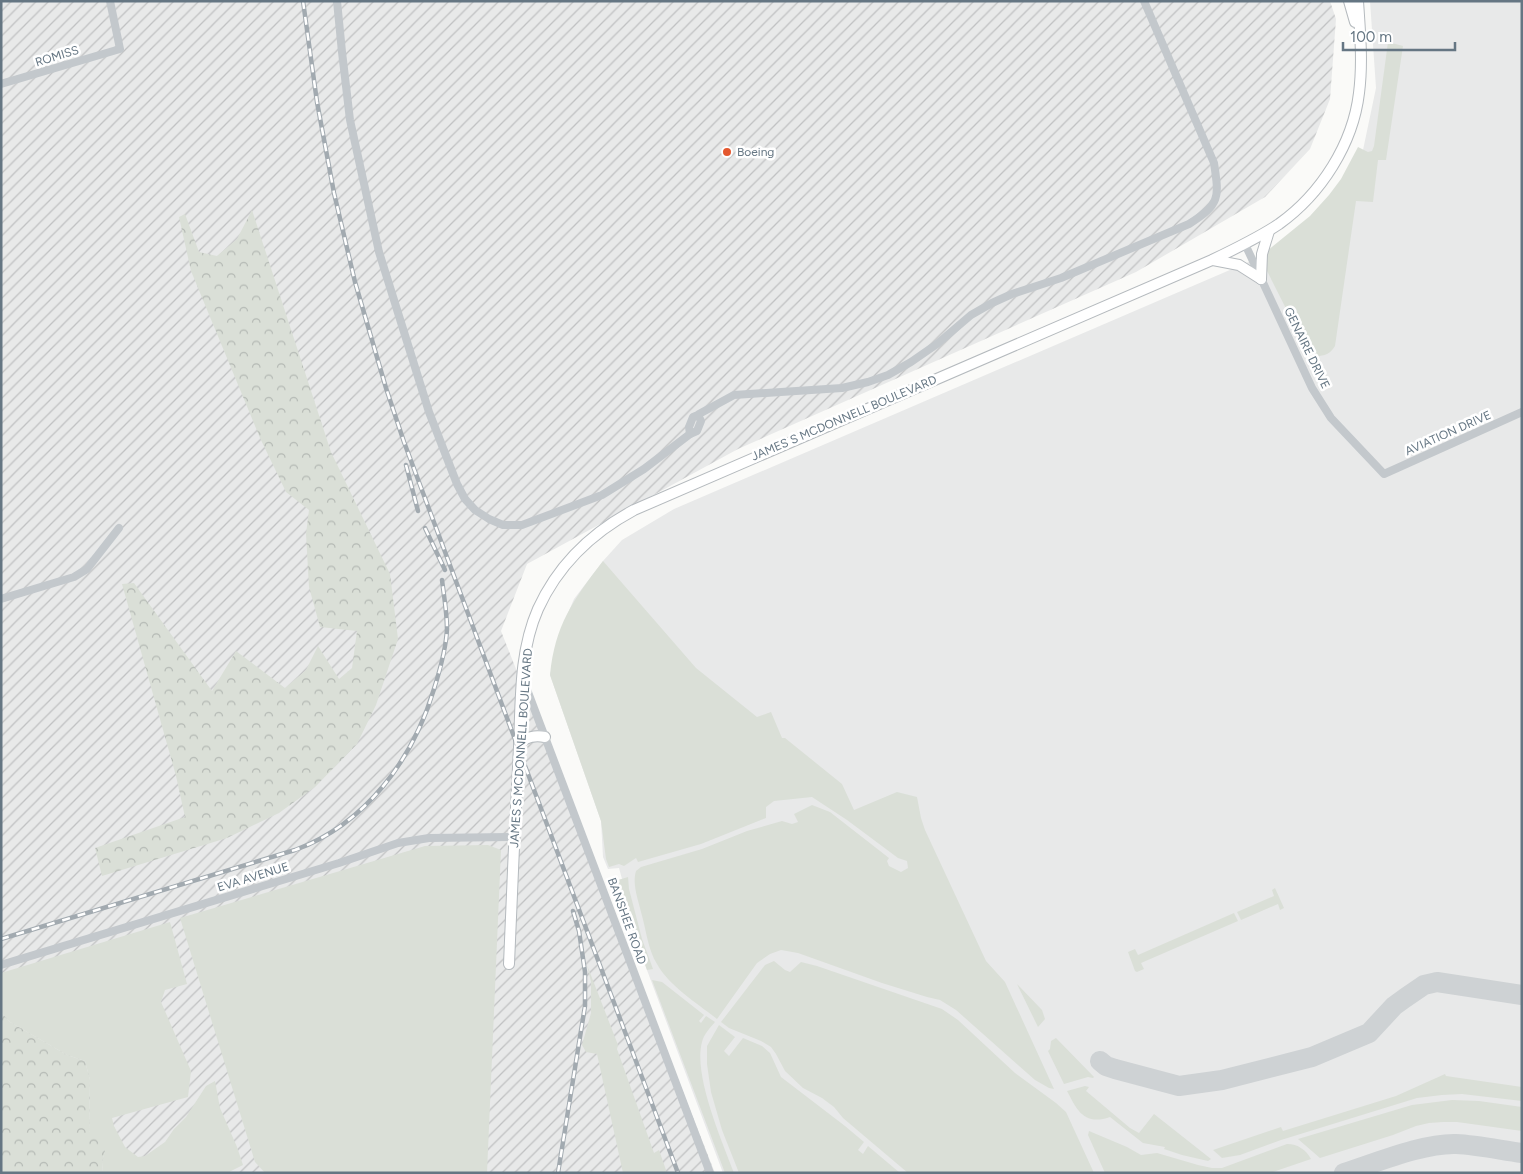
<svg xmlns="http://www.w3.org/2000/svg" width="1523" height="1174" viewBox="0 0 1523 1174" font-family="Figtree,sans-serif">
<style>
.built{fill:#e8e9e9}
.industrial{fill:url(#industrial-furrows)}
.green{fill:#dadfd7}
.forest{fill:url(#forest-crowns)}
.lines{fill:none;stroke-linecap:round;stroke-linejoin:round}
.taxiway{stroke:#ced2d4;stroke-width:20}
.major-casing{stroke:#b5babe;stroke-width:12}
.minor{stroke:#c3c8cc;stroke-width:8}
.major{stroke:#fff;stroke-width:10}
.rail-casing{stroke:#a2aab0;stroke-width:4.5}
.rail{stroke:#fff;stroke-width:2.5;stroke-dasharray:8;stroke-linecap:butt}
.poi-dot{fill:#e4572e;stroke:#fff;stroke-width:2}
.labels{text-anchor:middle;stroke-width:5;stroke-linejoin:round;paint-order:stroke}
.street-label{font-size:12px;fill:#657683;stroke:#fff}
.poi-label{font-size:12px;fill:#657683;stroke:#fff;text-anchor:start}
</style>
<defs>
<pattern id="industrial-furrows" width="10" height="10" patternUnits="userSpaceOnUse" patternTransform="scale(1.25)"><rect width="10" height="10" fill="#e8e9e9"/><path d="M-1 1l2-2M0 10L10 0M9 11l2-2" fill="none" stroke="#c0c1c2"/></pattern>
<pattern id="forest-crowns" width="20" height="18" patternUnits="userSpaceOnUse" patternTransform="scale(1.25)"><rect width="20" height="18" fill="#dadfd7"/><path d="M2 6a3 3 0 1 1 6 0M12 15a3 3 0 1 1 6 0" fill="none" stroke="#b4b9b4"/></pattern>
</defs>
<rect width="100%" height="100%" fill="#fafaf8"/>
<path class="built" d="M1370,1H1522V1173H723L614,882L622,879L619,868L608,869L603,857L601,821L550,675L562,627L574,599L603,561L622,540L674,509L1274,251L1338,193L1363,150L1376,88Z"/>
<path class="industrial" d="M1,1H1330L1336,19L1330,99L1310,149L1265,197L1136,272L738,449L527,564L501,631L715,1173H1Z"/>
<g class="green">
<path d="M1388,42L1403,46L1386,160H1378L1373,202L1356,201L1335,346C1330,354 1325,356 1316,356L1306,348L1266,269L1267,251L1310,216L1329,195L1341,179L1358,147L1368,152L1372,151L1374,146Z"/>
<path d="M603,561L696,668L757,717L771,712L782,738H785L842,784L854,810L897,792L917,797L921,818L925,830L986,961L1005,982L1054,1089L1049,1088L1035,1080L956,1010L940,1000L927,997L882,983L798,953L781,950L770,954L757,963L717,1019C697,1003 670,987 657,964C648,950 646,929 641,912C638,899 632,884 636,871L641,867L702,849L747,831L782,821L792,824L798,822L794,814L812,805L830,812L889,858L887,861L889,866L901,872L908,868L907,861L898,858L847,820L812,797L774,801L766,807V818L701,844L638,862L636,858L624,866L619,864L609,867L606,859L601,821L550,675C555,625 573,600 603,561Z"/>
<path d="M488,845L501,850L487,1173H265L255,1162L180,918L425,846Z"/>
<path d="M628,877L629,889L642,939L653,969L647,970L615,881Z"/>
<path d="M1275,888L1284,908L1280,910L1278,904L1241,920L1237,912L1274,896L1272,890Z"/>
<path d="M1234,913L1238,921L1141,963L1144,969L1137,972L1135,971L1128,952L1135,949L1138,955Z"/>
<path d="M170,922L187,984L165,990L161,1002L191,1071L188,1097L112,1118L114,1126L125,1147L138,1157L145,1156L165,1142L174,1129L186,1117L206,1086L215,1081L220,1108L237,1147L243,1165L227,1173H103L102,1162L105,1151L89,1131L90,1080L85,1061L67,1055L10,1022L1,1012V973Z"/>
<path d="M774,961L785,970L790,972L801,962L817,966L942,1009L958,1020L1015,1073L1056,1103L1066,1112L1094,1173H908L843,1118L834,1107L822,1098L803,1088L785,1071L776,1054L771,1047L761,1041L729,1028L721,1022L765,965Z"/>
<path d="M587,965L618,1045L617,1049L654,1153L659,1150L667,1173H623L597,1054L586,1052L582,1045L591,1013V982Z"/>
<path d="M652,980L662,982L704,1015L699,1021L701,1023L706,1016L715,1022C710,1028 704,1034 702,1042C693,1075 722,1141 734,1173H725Z"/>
<path d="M1017,984L1042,1010L1045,1019L1038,1027Z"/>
<path d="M719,1025L735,1037L724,1051L729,1056L743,1038L762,1046L770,1053L781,1077L845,1126L864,1142L858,1150L863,1154L868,1146L900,1173H739L722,1130L711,1092L707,1064V1046Z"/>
<path d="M1056,1038L1094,1077L1093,1078L1088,1077L1064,1084L1048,1051L1050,1049L1051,1041Z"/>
<path d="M1445,1074L1446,1076L1522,1087V1101L1462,1094L1442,1095L1417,1098L1281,1140L1240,1155L1222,1158L1213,1150L1281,1127L1283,1131L1396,1096Z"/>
<path d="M1085,1086L1089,1087L1086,1091L1130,1128L1139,1133L1154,1114L1211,1159L1208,1161L1182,1155L1164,1149L1165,1147L1143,1143L1110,1117C1084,1126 1077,1110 1067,1091Z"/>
<path d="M1452,1100L1479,1101L1522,1107V1131L1457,1122H1443L1429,1123L1416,1126L1393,1135L1320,1158L1298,1139L1412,1105Z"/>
<path d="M1089,1131L1127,1147L1141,1155L1157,1153L1198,1165L1212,1168H1222L1287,1144C1298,1144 1306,1150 1311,1159L1270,1173H1105L1088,1135Z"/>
</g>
<g class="forest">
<path d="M252,210L331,452L390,574L398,639L376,705L357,744L315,787L279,813L227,838L102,876L95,848L185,817L176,776L122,584L134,583L212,691L236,651L285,688L306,670L318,646L339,679L352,668L357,631L320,627L309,587L306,534L309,510L286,492L260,438L191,271L179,217L185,214L199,252L217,256L237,239Z"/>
<path d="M1,1012L10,1022L67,1055L85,1061L90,1080L89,1131L103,1139L105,1151L102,1162L103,1173H1Z"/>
</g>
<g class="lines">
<g class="taxiway">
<path d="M1100,1061L1106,1066L1115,1069L1179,1086L1222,1080L1312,1057L1369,1033L1394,1006L1405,998L1424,985L1437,982L1522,995"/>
<path d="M1344,1173C1376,1163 1423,1143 1456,1144C1478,1145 1500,1150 1522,1153"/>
</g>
<defs>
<g id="major">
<path d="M1349,1L1355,22"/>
<path d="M1213,260L1239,265L1261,279"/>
<path d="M1261,279L1262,254L1269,231"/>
<path d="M519,743C528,737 534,735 545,737"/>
<path d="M509,964C512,892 515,819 519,747C521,701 519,652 538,609C558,565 593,532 634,510L1212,260C1235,249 1258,238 1279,224C1321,194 1353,144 1359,93C1363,62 1360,32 1358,1"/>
</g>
</defs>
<use href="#major" class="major-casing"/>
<g class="minor">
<path d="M337,1L342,52L350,120L379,252L429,412L457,484L465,499L475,510L489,519L503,525H522L602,495L644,469L690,434L697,431L701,421L698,415"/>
<path d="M1,84L120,49L110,1"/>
<path d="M1245,244L1312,388L1331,418L1384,474L1522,412"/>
<path d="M690,434L689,427L693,417L698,415L699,414L734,395L842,388L868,382L888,375L911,362L937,344L971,315L992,303L1012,294L1061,278L1189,224C1221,204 1219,197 1214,163L1144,1"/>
<path d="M1,599L74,577L87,569L119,528"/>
<path d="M523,679L710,1173"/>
<path d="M1,965L339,863L398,843L429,838L515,837"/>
</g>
<use href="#major" class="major"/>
<defs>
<g id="rail">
<path d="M303,1L317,102L334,193L355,282L386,388L404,442L507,718L678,1173"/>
<path d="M406,465L418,511"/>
<path d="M425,528L445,570"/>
<path d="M1,939L295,850C366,824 413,759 434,689C440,670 446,649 447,629C447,613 444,596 442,580"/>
<path d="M558,1173L585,1006V972L579,931L573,911"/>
</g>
</defs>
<use href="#rail" class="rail-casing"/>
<use href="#rail" class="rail"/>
</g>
<circle class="poi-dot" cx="727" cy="152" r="5"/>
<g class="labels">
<g class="street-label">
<text transform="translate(57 56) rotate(-17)" y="4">ROMISS</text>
<text transform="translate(1307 348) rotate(64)" y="4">GENAIRE DRIVE</text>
<text transform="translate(844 418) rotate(-23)" y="4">JAMES S MCDONNELL BOULEVARD</text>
<text transform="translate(1448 433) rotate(-24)" y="4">AVIATION DRIVE</text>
<text transform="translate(521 748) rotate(-86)" y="4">JAMES S MCDONNELL BOULEVARD</text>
<text transform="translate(253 877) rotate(-17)" y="4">EVA AVENUE</text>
<text transform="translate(627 921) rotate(70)" y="4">BANSHEE ROAD</text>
</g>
<g class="poi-label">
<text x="737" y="156">Boeing</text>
</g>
</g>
<rect width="1523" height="1174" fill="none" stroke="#657683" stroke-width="5"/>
<path d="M1343 42v8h112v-8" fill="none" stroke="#657683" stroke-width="2.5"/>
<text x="1350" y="42" font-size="15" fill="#657683" stroke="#ffffff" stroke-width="4" paint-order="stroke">100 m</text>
</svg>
